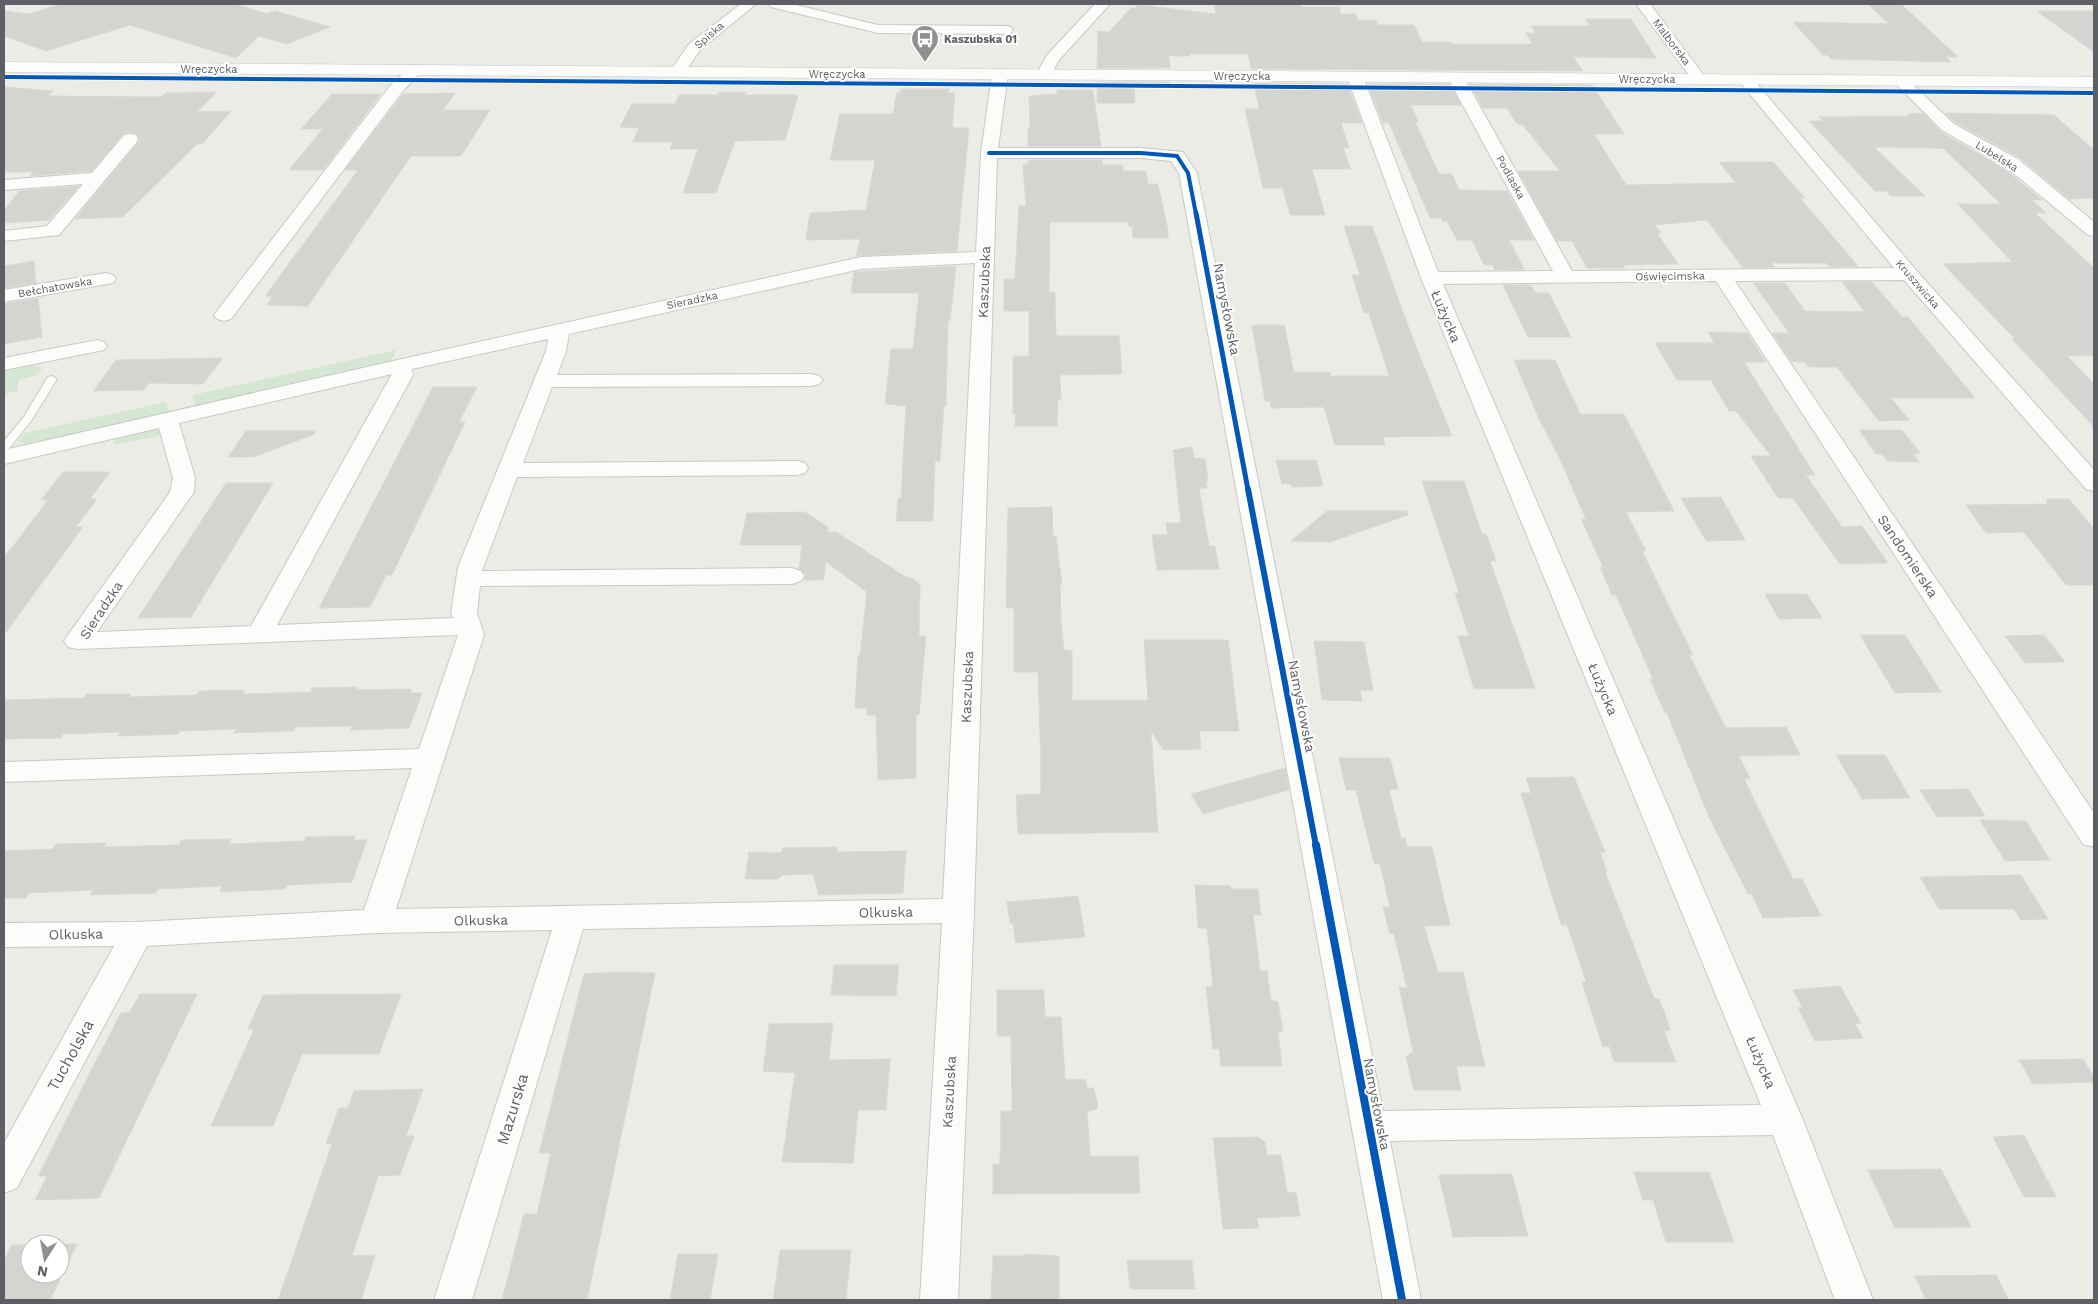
<svg xmlns="http://www.w3.org/2000/svg" width="2098" height="1304" viewBox="0 0 2098 1304" font-family="'Work Sans',sans-serif">
<style>
.green{fill:#d4e7d3}
.building{fill:#d5d4d1;stroke:#dbd9d5}
.lines{fill:none;stroke-linecap:round;stroke-linejoin:round}
.service-casing{stroke:#c8c9c8;stroke-width:2}
.minor-casing{stroke:#c8c9c8;stroke-width:2}
.secondary-casing{stroke:#c7c8c6;stroke-width:1}
.service{fill:#fcfcfb;fill-rule:evenodd}
.minor{fill:#fcfcfb;fill-rule:evenodd}
.secondary{fill:#fcfcfb;fill-rule:evenodd}
.cycleway-far3-casing{stroke:#fff;stroke-width:5.5}
.cycleway-far2-casing{stroke:#fff;stroke-width:8}
.cycleway-far1-casing{stroke:#fff;stroke-width:9}
.cycleway-casing{stroke:#fff;stroke-width:11}
.cycleway-far3{stroke:#0057b8;stroke-width:4}
.cycleway-far2{stroke:#0057b8;stroke-width:5}
.cycleway-far1{stroke:#0057b8;stroke-width:6}
.cycleway{stroke:#0057b8;stroke-width:8}
.labels{text-anchor:middle;stroke-width:4;stroke-linejoin:round;paint-order:stroke}
.far-street-label{font-size:11px;fill:#5c5f64;stroke:#fff}
.far-poi-label{font-size:11px;font-weight:bold;fill:#5c5f64;stroke:#fff;text-anchor:start}
.street-label{font-size:14px;fill:#5c5f64;stroke:#fff}
.near-street-label{font-size:16px;fill:#5c5f64;stroke:#fff}
</style>
<rect width="100%" height="100%" fill="#ecebe6"/>
<g class="green">
<path d="M396,350L391,362L195,407L193,395Z"/>
<path d="M29,364L42,368L38,375L18,380V391L4,394V367Z"/>
<path d="M166,402L169,412L29,444L21,443L19,440L25,433Z"/>
<path d="M156,428L160,429L163,435L114,445L113,441L120,435Z"/>
</g>
<g class="building">
<path d="M61,4H236L267,14L275,11L330,27L287,44L259,36L236,58L130,25L46,51L4,36V11L29,14Z"/>
<path d="M1214,4H1300L1302,7H1339L1341,14H1356L1358,20H1376L1377,25H1414L1422,42H1451V44H1532L1526,33H1536L1531,26H1590L1585,19H1631L1656,58L1573,57L1583,71L1251,69L1248,54H1190V56H1169L1170,68H1097L1098,31L1109,32L1131,8H1135L1138,5L1216,14Z"/>
<path d="M1868,4H1901L1958,57H1946L1951,62L1831,59L1827,55H1823L1793,22L1889,24Z"/>
<path d="M2037,11H2094V52Z"/>
<path d="M1097,82H1170V86L1134,85L1135,103H1097Z"/>
<path d="M1254,83L1347,84L1362,123H1341L1349,148H1343L1351,169H1312L1325,215H1290L1283,188H1263L1245,109H1259Z"/>
<path d="M1368,84H1449L1461,105H1411L1418,122H1415L1439,174H1452L1459,190L1507,191L1534,240H1509L1524,269L1495,270L1493,265H1484L1472,240H1457L1447,221H1443L1441,218H1430L1389,123H1383Z"/>
<path d="M1470,84L1592,85L1624,134H1594L1626,185L1736,183L1719,162H1773L1805,198H1800L1858,266L1830,267L1826,263H1771L1775,267L1743,268L1707,220L1655,225L1661,233H1657L1678,264L1623,265L1625,268H1587L1572,241H1557L1518,171H1560L1522,124H1517L1507,108H1483Z"/>
<path d="M4,87L53,91L47,96L161,97L166,93L217,92L197,112L231,111L202,144H197L123,217L75,219L137,144L140,140L138,134L130,132L123,134L91,171L30,176L34,172H4Z"/>
<path d="M901,89H949L948,93H955L952,128H969L957,251L856,256L860,239L806,240L810,213L866,210L875,160H830L840,114H893L897,93H900Z"/>
<path d="M1057,90H1093L1101,146H1028V128H1030L1029,96L1057,94Z"/>
<path d="M719,92H746L745,95H798L785,140L735,141L716,193H683L698,149H670L673,142H633L639,128L620,127L632,104H675L679,95H718Z"/>
<path d="M455,93L443,110H490L461,156H411L308,306L267,305L272,296H265L358,170H345L403,94Z"/>
<path d="M332,94H381L323,170H289L323,129H301Z"/>
<path d="M1923,113L1941,132L2005,169L2042,200H2032L2046,213H2035L2094,268V355L2067,356L2094,384V427L2012,339H2015L1943,264L2012,262L1958,204H2001L1944,149L1934,148L1874,147L1925,196H1891L1886,191H1875L1809,121H1824L1819,117L1910,116L1908,114Z"/>
<path d="M1945,113L2054,115L2094,150V198L2069,199L2019,157L1955,122Z"/>
<path d="M1028,160H1102L1103,165H1123V171H1146L1148,184H1158L1168,230V238H1133L1132,227H1129L1128,222H1050L1049,292H1055L1056,336H1119L1122,374L1060,375L1061,400H1058L1057,426H1015L1016,414H1013V356H1029V311H1004V279H1015L1019,206H1026L1023,164H1028Z"/>
<path d="M79,186L49,220L4,223V211L19,191Z"/>
<path d="M1344,226H1372L1411,334L1452,436L1383,437L1385,445H1335L1324,407L1271,408L1270,401H1265L1252,325H1284L1294,372H1330L1331,376H1389L1369,313H1364L1352,275H1360Z"/>
<path d="M34,261L36,283L4,288V266Z"/>
<path d="M956,266L950,321H948L946,406H944L940,461H935L933,521H896L898,498H901L906,406L885,404L891,349H913L919,293H851L854,272Z"/>
<path d="M1842,282H1872L1902,317H1908L1975,398H1891L1909,420L1879,421L1837,367H1809L1805,362H1792L1772,333H1789L1753,283H1785L1805,311L1865,312Z"/>
<path d="M1503,285H1531L1536,293H1549L1571,337H1528Z"/>
<path d="M38,298L42,337L4,344V304Z"/>
<path d="M1708,332L1747,333L1766,362H1744L1815,475H1806L1842,527L1862,526L1888,563L1840,564L1793,498H1778L1751,456H1771L1736,411H1729L1711,380H1677L1655,343H1714Z"/>
<path d="M223,358L203,384L149,383L144,390L93,391L116,360Z"/>
<path d="M1514,360H1555L1580,414H1624L1674,511L1626,512L1646,551H1642L1693,655H1689L1726,728L1786,727L1800,755L1739,756L1750,778L1744,779L1793,879H1802L1821,916L1763,918L1752,894H1748L1709,817L1667,713H1665L1650,679H1653L1616,595H1612L1600,567H1603L1581,519H1586L1559,457L1539,419Z"/>
<path d="M433,387H477L459,422H465L392,575H386L370,607L319,608Z"/>
<path d="M1859,430H1902L1920,453L1913,454L1919,462L1888,461L1882,454H1876Z"/>
<path d="M246,431H314L315,434L253,457H228Z"/>
<path d="M1192,447L1194,458L1205,459L1208,481H1206L1207,488H1199L1209,546H1215L1219,569L1157,570L1152,535H1168L1166,523H1181L1173,450Z"/>
<path d="M1276,460H1316L1323,486L1292,487L1291,484H1282Z"/>
<path d="M63,472H110L90,499H97L76,527H83L4,635V558L48,500H41Z"/>
<path d="M1422,481H1464L1482,534H1486L1496,561H1490L1535,688L1474,689L1458,636H1469L1455,593H1459Z"/>
<path d="M226,483H273L191,617L138,618Z"/>
<path d="M1721,497L1745,540L1706,541L1681,498Z"/>
<path d="M2047,499H2069L2094,529V585H2066L2024,532L1986,533L1966,505L2047,504Z"/>
<path d="M1052,507L1053,536H1056L1062,585H1060L1061,624L1064,650L1072,651V700H1148L1144,640H1228L1239,731H1199L1201,749L1163,750L1151,731L1158,832L1018,834L1016,795L1041,794L1040,731L1038,672H1014V608H1006L1008,508Z"/>
<path d="M1327,511H1407L1408,515L1330,542L1291,541Z"/>
<path d="M805,512L828,527V532H836L906,577L914,579L920,585L919,636H926L919,715H916V778L878,780L876,715H867V708H855L858,655H860L867,592L826,562L823,580H804L806,575L799,569L802,545H740L747,513Z"/>
<path d="M1765,594H1807L1822,618L1779,619Z"/>
<path d="M1860,635H1905L1941,692L1895,693Z"/>
<path d="M2044,635L2065,662L2025,663L2005,636Z"/>
<path d="M1314,641L1364,642L1373,690H1360L1362,701L1322,700Z"/>
<path d="M357,687L356,690L411,689L410,693H422L409,728L351,730L352,726L295,727L294,731L234,733L237,729L180,731L178,734L118,736L121,732L63,734L61,738L4,739V700L84,698L86,694H131L129,697L197,695L199,691L245,690L243,694L311,692L312,688Z"/>
<path d="M1836,755H1885L1910,798L1862,799Z"/>
<path d="M1339,758H1390L1398,789L1389,790L1401,838H1405L1407,847H1432L1450,925L1424,926L1438,972H1463L1485,1066H1456L1461,1090H1414L1406,1057L1413,1051L1399,987L1407,988L1394,934H1390L1383,907H1390L1380,864L1374,863L1356,790H1346Z"/>
<path d="M1285,768L1289,790L1203,814L1191,794Z"/>
<path d="M1574,777L1605,852H1600L1607,872H1605L1654,998L1659,999L1665,1014L1670,1030L1664,1031L1676,1062H1614L1609,1046L1603,1047L1582,982L1586,981L1567,925H1561L1521,793H1531L1526,778Z"/>
<path d="M1968,789L1985,816L1937,817L1920,790Z"/>
<path d="M1980,820L2026,821L2050,860L2005,861Z"/>
<path d="M355,836L354,840H367L352,882L287,885L285,889L220,892L222,886L158,889L156,893L90,895L93,890L29,893L26,898H4V851L53,849L56,844L106,843L104,847L179,845L181,840L231,839L229,844L304,841L306,837Z"/>
<path d="M837,847V852L906,851L903,893L819,895L813,874L782,875L778,879H745L749,852L781,853L783,848Z"/>
<path d="M2021,875L2048,919L2021,920L2014,909H1939L1920,877Z"/>
<path d="M1195,885L1231,886L1230,889H1258L1261,915H1253L1260,971H1267L1271,1000L1278,1002L1283,1031L1278,1032L1282,1066H1221L1219,1049H1213L1206,987L1213,986L1207,928H1198Z"/>
<path d="M1078,896L1085,937L1016,943L1013,924L1010,923L1007,902Z"/>
<path d="M834,965H899L896,996L831,995Z"/>
<path d="M615,972L655,973L587,1300H502L524,1214H537L551,1153H539L584,974Z"/>
<path d="M1840,986L1861,1023L1855,1024L1863,1038L1815,1041L1798,1008H1803L1793,990Z"/>
<path d="M997,990H1044L1045,1017H1061L1065,1079L1086,1080L1087,1088H1094L1098,1108L1087,1112L1090,1156H1138L1140,1193L993,1194V1164H1000L1001,1111H1012L1011,1036H997Z"/>
<path d="M140,994H197L99,1198L35,1200L47,1176H38L97,1059L121,1013L130,1012Z"/>
<path d="M401,994L379,1054H302L273,1126H211L254,1029H248L263,995Z"/>
<path d="M833,1023L829,1060L890,1059L886,1110H858L853,1163L782,1162L795,1073L763,1071L769,1024Z"/>
<path d="M2083,1059L2094,1077V1082L2033,1084L2019,1060Z"/>
<path d="M423,1089L406,1136H414L400,1175L378,1176L352,1256L375,1255L361,1300H278L332,1144H326L339,1108H348L354,1091Z"/>
<path d="M2024,1135L2056,1197H2024L1993,1137Z"/>
<path d="M1258,1137L1265,1142L1267,1155H1281L1287,1192L1296,1193L1300,1216L1257,1218L1259,1228L1223,1229L1213,1138Z"/>
<path d="M1941,1169L1971,1227L1895,1228L1868,1170Z"/>
<path d="M1634,1172H1709L1734,1242H1666L1653,1200H1643Z"/>
<path d="M1512,1174L1528,1236L1453,1237L1439,1175Z"/>
<path d="M60,1244H77L50,1300H4V1261L12,1245H30V1274H60Z"/>
<path d="M780,1250H851L846,1300H773Z"/>
<path d="M678,1254H718L710,1300H670Z"/>
<path d="M1025,1254L1059,1256V1300H991L993,1256H1025Z"/>
<path d="M1127,1260H1192L1195,1289H1130Z"/>
<path d="M1996,1275L2009,1300H1926L1915,1276Z"/>
</g>
<g class="lines">
<defs>
<path id="service" d="M52,376L57,379L31,421L8,450L4,451V441L23,418L48,377Z"/>
<g id="minor">
<path d="M741,4H756L700,50L682,76H672L669,73L689,44Z"/>
<path d="M769,4H792L878,25L1006,26L1011,27L1013,30L1011,33L1006,34L878,33L771,7Z"/>
<path d="M1095,4H1110L1059,60L1049,78H1039L1036,75L1047,55Z"/>
<path d="M1636,4H1650L1705,77L1708,80L1705,83H1695Z"/>
<path d="M415,65L420,67L423,70L420,73L402,92L231,319L224,321L217,319L214,315L217,311L390,86L410,67Z"/>
<path d="M1000,69L1005,71L1008,74L998,148H1141L1183,152L1197,173L1383,1111L1761,1105L1421,278L1347,77L1350,74H1360L1363,77L1438,272L1553,271L1448,78L1451,75H1461L1464,78L1572,271L1894,268L1738,80L1741,77H1751L1916,270L2094,470V491L2086,489L1904,280L1735,281L2094,813V847L2083,844L1716,281L1443,284L1803,1120L1873,1300H1835L1773,1135L1390,1141L1421,1300H1383L1179,173L1171,161L1141,158H997L974,911L958,1300H920L942,923L583,929L472,1300H434L552,930L376,933L147,946L17,1188L4,1193V1143L114,946L4,947V923L137,922L364,910L412,768L4,782V762L419,749L458,635L77,649L68,647L64,641L68,635L170,492L173,478L159,428L4,464V450L402,359L861,257L976,252L981,153L992,74L995,71ZM975,263L943,899L396,909L484,635L477,613L480,586L792,584L801,581L804,576L801,571L792,568L482,571L517,477L797,475L805,473L808,468L805,463L797,461L523,463L552,387L812,386L819,384L823,380L819,376L812,374L557,375L566,351L569,334L861,269ZM548,339L546,351L458,567L451,613L453,618L277,625L413,375L412,369ZM392,374L251,626L97,632L194,492L195,478L179,423Z"/>
<path d="M1901,76L1906,78L1954,124L2018,159L2094,222V236L2088,235L2006,167L1942,130L1893,81L1896,78Z"/>
<path d="M130,134L136,135L138,139L136,143L59,235L4,241V231L47,226L83,184L4,190V180L92,173L124,135Z"/>
<path d="M106,273L113,275L116,279L113,283L4,302V290Z"/>
<path d="M97,340L104,342L107,346L104,350L4,370V358Z"/>
</g>
<path id="secondary" d="M4,62L2094,77V87L4,72Z"/>
</defs>
<use href="#service" class="service-casing"/>
<use href="#minor" class="minor-casing"/>
<use href="#secondary" class="secondary-casing"/>
<use href="#service" class="service"/>
<use href="#minor" class="minor"/>
<use href="#secondary" class="secondary"/>
<defs>
<g id="cycleway-far3">
<path d="M4,77L2094,93"/>
<path d="M989,153H1141L1177,156L1188,173L1196,214"/>
</g>
<path id="cycleway-far2" d="M1196,213L1248,490"/>
<path id="cycleway-far1" d="M1248,489L1316,846"/>
<path id="cycleway" d="M1316,845L1402,1300"/>
</defs>
<use href="#cycleway-far3" class="cycleway-far3-casing"/>
<use href="#cycleway-far2" class="cycleway-far2-casing"/>
<use href="#cycleway-far1" class="cycleway-far1-casing"/>
<use href="#cycleway" class="cycleway-casing"/>
<use href="#cycleway-far3" class="cycleway-far3"/>
<use href="#cycleway-far2" class="cycleway-far2"/>
<use href="#cycleway-far1" class="cycleway-far1"/>
<use href="#cycleway" class="cycleway"/>
</g>
<defs>
<symbol id="bus-pin" viewBox="-11 -11 22 30"><path d="M0 17L-7.5 6A9.5 9.5 0 1 1 7.5 6Z" fill="#8e9092" stroke="#fff"/><path d="M-5-6H5V4H4V6H2V4H-2V6H-4V4H-5ZM-3.5-4V0h7V-4ZM-3.5 1.2v1.5H-2V1.2ZM2 1.2v1.5H3.5V1.2Z" fill="#fff"/></symbol>
</defs>
<g fill-rule="evenodd">
<use href="#bus-pin" x="909" y="23" width="32" height="43"/>
</g>
<g class="labels">
<g class="far-street-label">
<text transform="translate(709 35) rotate(-41)" y="4">Spiska</text>
<text transform="translate(1672 42) rotate(53)" y="4">Malborska</text>
<text x="209" y="73">Wręczycka</text>
<text x="837" y="78">Wręczycka</text>
<text x="1242" y="80">Wręczycka</text>
<text x="1647" y="83">Wręczycka</text>
<text transform="translate(1997 156) rotate(32)" y="4">Lubelska</text>
<text transform="translate(1511 177) rotate(61)" y="4">Podlaska</text>
<text transform="translate(1670 276) rotate(-1)" y="4">Oświęcimska</text>
<text transform="translate(1918 284) rotate(49)" y="4">Kruszwicka</text>
<text transform="translate(55 287) rotate(-10)" y="4">Bełchatowska</text>
<text transform="translate(692 300) rotate(-12)" y="4">Sieradzka</text>
</g>
<g class="far-poi-label">
<text x="944" y="43">Kaszubska 01</text>
</g>
<g class="street-label">
<text transform="translate(984 282) rotate(-88)" y="5">Kaszubska</text>
<text transform="translate(1227 309) rotate(79)" y="5">Namysłowska</text>
<text transform="translate(1446 316) rotate(67)" y="5">Łużycka</text>
<text transform="translate(1908 556) rotate(56)" y="5">Sandomierska</text>
<text transform="translate(101 610) rotate(-57)" y="5">Sieradzka</text>
<text transform="translate(967 687) rotate(-88)" y="5">Kaszubska</text>
<text transform="translate(1603 689) rotate(67)" y="5">Łużycka</text>
<text transform="translate(1302 706) rotate(79)" y="5">Namysłowska</text>
<text transform="translate(886 912) rotate(-1)" y="5">Olkuska</text>
<text transform="translate(481 920) rotate(-1)" y="5">Olkuska</text>
<text transform="translate(76 934) rotate(-1)" y="5">Olkuska</text>
<text transform="translate(1761 1062) rotate(67)" y="5">Łużycka</text>
<text transform="translate(949 1092) rotate(-87)" y="5">Kaszubska</text>
<text transform="translate(1377 1104) rotate(79)" y="5">Namysłowska</text>
</g>
<g class="near-street-label">
<text transform="translate(70 1055) rotate(-61)" y="6">Tucholska</text>
<text transform="translate(512 1109) rotate(-73)" y="6">Mazurska</text>
</g>
</g>
<rect width="2098" height="1304" fill="none" stroke="#5c5f64" stroke-width="10"/>
<g transform="translate(45 1259) rotate(191)"><circle r="24" fill="#ffffff" stroke="#bebfc1"/>
<path d="M0-4L9 19L0 12L-9 19Z" fill="#8e9092"/>
<text y="-8" font-size="14" font-weight="bold" text-anchor="middle" fill="#5c5f64">N</text>
</g>
</svg>
